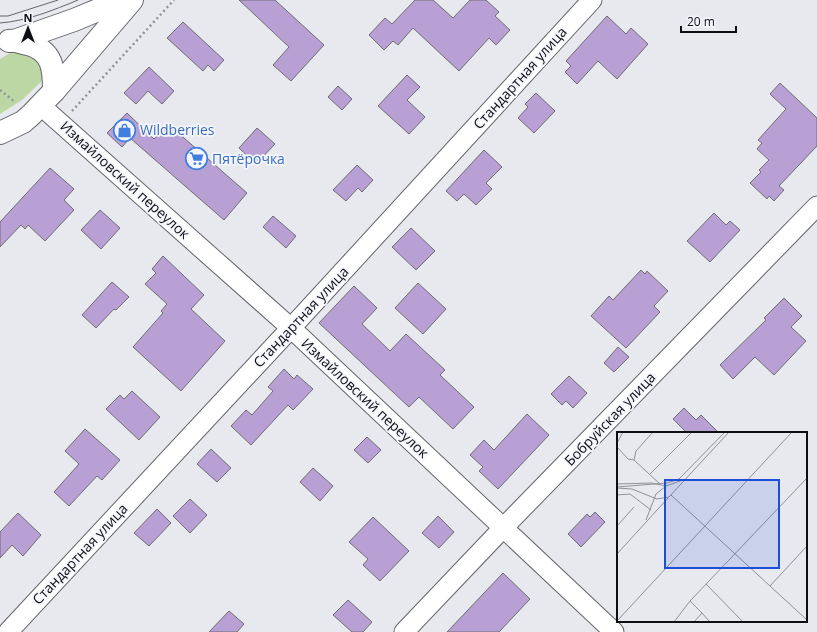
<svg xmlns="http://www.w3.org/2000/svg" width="817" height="632" viewBox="0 0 817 632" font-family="'Open Sans',sans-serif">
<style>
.green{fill:#bdd7a4}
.building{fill:#b8a0d4;stroke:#6f6d72}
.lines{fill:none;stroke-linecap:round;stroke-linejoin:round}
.minor-casing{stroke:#64656b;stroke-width:21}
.major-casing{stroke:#64656b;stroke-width:24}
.path{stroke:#929297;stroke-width:2.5;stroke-dasharray:2 3;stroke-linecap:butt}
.minor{stroke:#fff;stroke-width:19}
.major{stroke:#fff;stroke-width:22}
.tram{stroke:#66666a;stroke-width:1}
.labels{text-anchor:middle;stroke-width:3.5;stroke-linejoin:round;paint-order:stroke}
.street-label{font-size:14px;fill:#0d0e10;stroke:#f5f6fd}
.shop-label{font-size:14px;fill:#366cbe;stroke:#f5f6fd;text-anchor:start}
.inset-road{fill:none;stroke:#909196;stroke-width:1}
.view{fill:#1d4ed8;fill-opacity:0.15;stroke:#1d4ed8;stroke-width:2}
.inset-edge{fill:none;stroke:#0d0e10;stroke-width:2}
</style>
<rect width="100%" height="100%" fill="#e8e8ef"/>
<path class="green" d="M22,52L39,56L45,78L22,100L0,114V59L10,53Z"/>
<g class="building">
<path d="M239,0H275L324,45L291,81L273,65L289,47Z"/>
<path d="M415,0H433L453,18L470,0H486L499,12L495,16L510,30L496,45L489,38L459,71L413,28L398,45L393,41L384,50L369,35L385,18L392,24Z"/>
<path d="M607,16L626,34L631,28L648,44L617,79L598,61L577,84L565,72L571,66L566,61Z"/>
<path d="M183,22L224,60L214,71L208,65L203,71L167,38Z"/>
<path d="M149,67L174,91L162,104L148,91L136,104L124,93Z"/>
<path d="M407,75L420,87L407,100L425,117L409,134L378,106Z"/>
<path d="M780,83L817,118V146L779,186L784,190L774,201L769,196L767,199L750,183L761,172L759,170L769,160L757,149L762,143L758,140L786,109L770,94Z"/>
<path d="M338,86L352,99L342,110L328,97Z"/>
<path d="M536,93L555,111L534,133L518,118L528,107L525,104Z"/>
<path d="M127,113L154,139L168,124L247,193L224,220L130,138L122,147L107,133Z"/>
<path d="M257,128L275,144L256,164L239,148Z"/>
<path d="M484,150L502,167L486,183L492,189L476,205L464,194L457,201L446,191Z"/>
<path d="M357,165L373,180L362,192L358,188L346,201L333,190Z"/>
<path d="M50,168L74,189L64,200L74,210L45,241L28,225L25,229L21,225L0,247V222Z"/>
<path d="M100,210L120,228L101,249L81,230Z"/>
<path d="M714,213L726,225L730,221L740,230L710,262L687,241Z"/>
<path d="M273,216L296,236L286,248L263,227Z"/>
<path d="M411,228L435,251L416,270L392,247Z"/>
<path d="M163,256L204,295L191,309L225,341L181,391L133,347L163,313L161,311L167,304L145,284L156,273L152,269Z"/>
<path d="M641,270L645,274L647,271L668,291L654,306L660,312L626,348L591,316L609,296L613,300Z"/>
<path d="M112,282L129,297L116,310L114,309L96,328L82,315Z"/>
<path d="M418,283L446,309L423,334L395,308Z"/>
<path d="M354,286L377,308L362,324L390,351L406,334L445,370L440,375L474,407L453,429L419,397L409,407L319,323Z"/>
<path d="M784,298L802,316L791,327L806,341L774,375L755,357L733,379L720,365L766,320L764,318Z"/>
<path d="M618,347L629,357L614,372L604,363Z"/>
<path d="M284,369L294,379L297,375L313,389L293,410L288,405L251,445L231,426L246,410L252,415L273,391L268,387Z"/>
<path d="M569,376L587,393L573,408L566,401L562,405L551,394Z"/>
<path d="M132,391L160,417L139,440L106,409L120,395L124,399Z"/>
<path d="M684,408L696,420L701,415L719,433H683L685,431L673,419Z"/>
<path d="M527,414L549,435L498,489L479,471L483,467L470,455L484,440L494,450Z"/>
<path d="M85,429L120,460L102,480L97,476L69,506L54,492L79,464L65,451Z"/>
<path d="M367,437L381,450L368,463L354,450Z"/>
<path d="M211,449L231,468L217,482L197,464Z"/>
<path d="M313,468L333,486L320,501L300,482Z"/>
<path d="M190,499L207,515L190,533L173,516Z"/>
<path d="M157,509L171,523L149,546L134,533Z"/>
<path d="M595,512L605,522L581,547L568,534L587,514L590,517Z"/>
<path d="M18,513L41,535L23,556L12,545L0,558V532Z"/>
<path d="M438,516L454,532L439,548L422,533Z"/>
<path d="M373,517L409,551L380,581L363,565L368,559L349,542Z"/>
<path d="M503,573L530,599L499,632H447Z"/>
<path d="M348,600L372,622L363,632H352L333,615Z"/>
<path d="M229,611L244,624L237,632H209Z"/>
</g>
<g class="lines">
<defs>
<g id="minor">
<path d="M40,105L291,328L614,632"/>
<path d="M8,632L291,328L592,0"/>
<path d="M404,632L503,528L817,206"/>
</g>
<g id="major">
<path d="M9,41C16,40 21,43 28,44C53,51 54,69 54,91"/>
<path d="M14,41L74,20L122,0"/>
<path d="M0,133L23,122L31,115L54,91L132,0"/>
</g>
</defs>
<use href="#minor" class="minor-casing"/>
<use href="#major" class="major-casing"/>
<g class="path">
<path d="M0,90L15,102"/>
<path d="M72,111L174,0"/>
</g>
<use href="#minor" class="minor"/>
<use href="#major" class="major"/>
<g class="tram">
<path d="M0,16H8L58,0"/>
<path d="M0,23C27,21 54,10 78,0"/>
</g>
</g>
<defs>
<symbol id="shop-ring" viewBox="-11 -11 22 22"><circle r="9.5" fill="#f5f6fd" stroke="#3f7fe0" stroke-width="1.5"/><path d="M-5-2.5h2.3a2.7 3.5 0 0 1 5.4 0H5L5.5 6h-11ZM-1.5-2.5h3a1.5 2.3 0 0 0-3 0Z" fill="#3f7fe0"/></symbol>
<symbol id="supermarket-ring" viewBox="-11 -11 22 22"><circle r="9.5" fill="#f5f6fd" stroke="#3f7fe0" stroke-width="1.5"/><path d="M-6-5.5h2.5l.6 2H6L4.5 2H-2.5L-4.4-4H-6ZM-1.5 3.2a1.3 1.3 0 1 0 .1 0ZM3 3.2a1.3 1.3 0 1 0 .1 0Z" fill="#3f7fe0"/></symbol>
</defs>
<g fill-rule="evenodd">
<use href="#shop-ring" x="112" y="118" width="25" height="25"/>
<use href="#supermarket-ring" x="184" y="146" width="25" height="25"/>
</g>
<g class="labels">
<g class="street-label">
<text transform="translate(520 78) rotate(-48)" y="5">Стандартная улица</text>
<text transform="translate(125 180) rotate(42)" y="5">Измайловский переулок</text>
<text transform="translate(301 317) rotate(-47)" y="5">Стандартная улица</text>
<text transform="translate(365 398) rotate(43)" y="5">Измайловский переулок</text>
<text transform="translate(610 419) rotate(-46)" y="5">Бобруйская улица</text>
<text transform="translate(80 554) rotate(-47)" y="5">Стандартная улица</text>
</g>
<g class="shop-label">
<text x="140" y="135">Wildberries</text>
<text x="212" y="164">Пятёрочка</text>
</g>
</g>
<g transform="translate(617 432)">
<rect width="190" height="190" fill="#e8e8ef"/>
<path class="inset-road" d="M0,11L6,0M0,15L11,27L17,28L19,19L36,0M17,28L43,52M33,42L75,0M0,52L34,51L49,54M0,55L50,51L62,47L108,0M0,56L15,57L40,67L52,65L112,0M0,63L13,62L34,78M54,63L190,188M29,88L39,62L49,54L66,48M0,94L17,75M0,122L51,66M89,152L126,190M153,154L190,114M73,169L85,181L77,190M85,181L93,190M0,189L175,0M57,190L73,169L190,46"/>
<path class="view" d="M48,48H162V136H48Z"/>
<rect width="190" height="190" class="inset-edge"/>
</g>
<g transform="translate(28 28)" stroke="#f5f6fd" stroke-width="3" paint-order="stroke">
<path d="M0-3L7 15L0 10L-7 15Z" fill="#0d0e10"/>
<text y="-6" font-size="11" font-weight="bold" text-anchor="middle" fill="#0d0e10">N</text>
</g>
<path d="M681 26v6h55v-6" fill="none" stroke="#0d0e10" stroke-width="2"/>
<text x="687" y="26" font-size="12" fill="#0d0e10" stroke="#f5f6fd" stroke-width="3" paint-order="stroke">20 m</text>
</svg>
